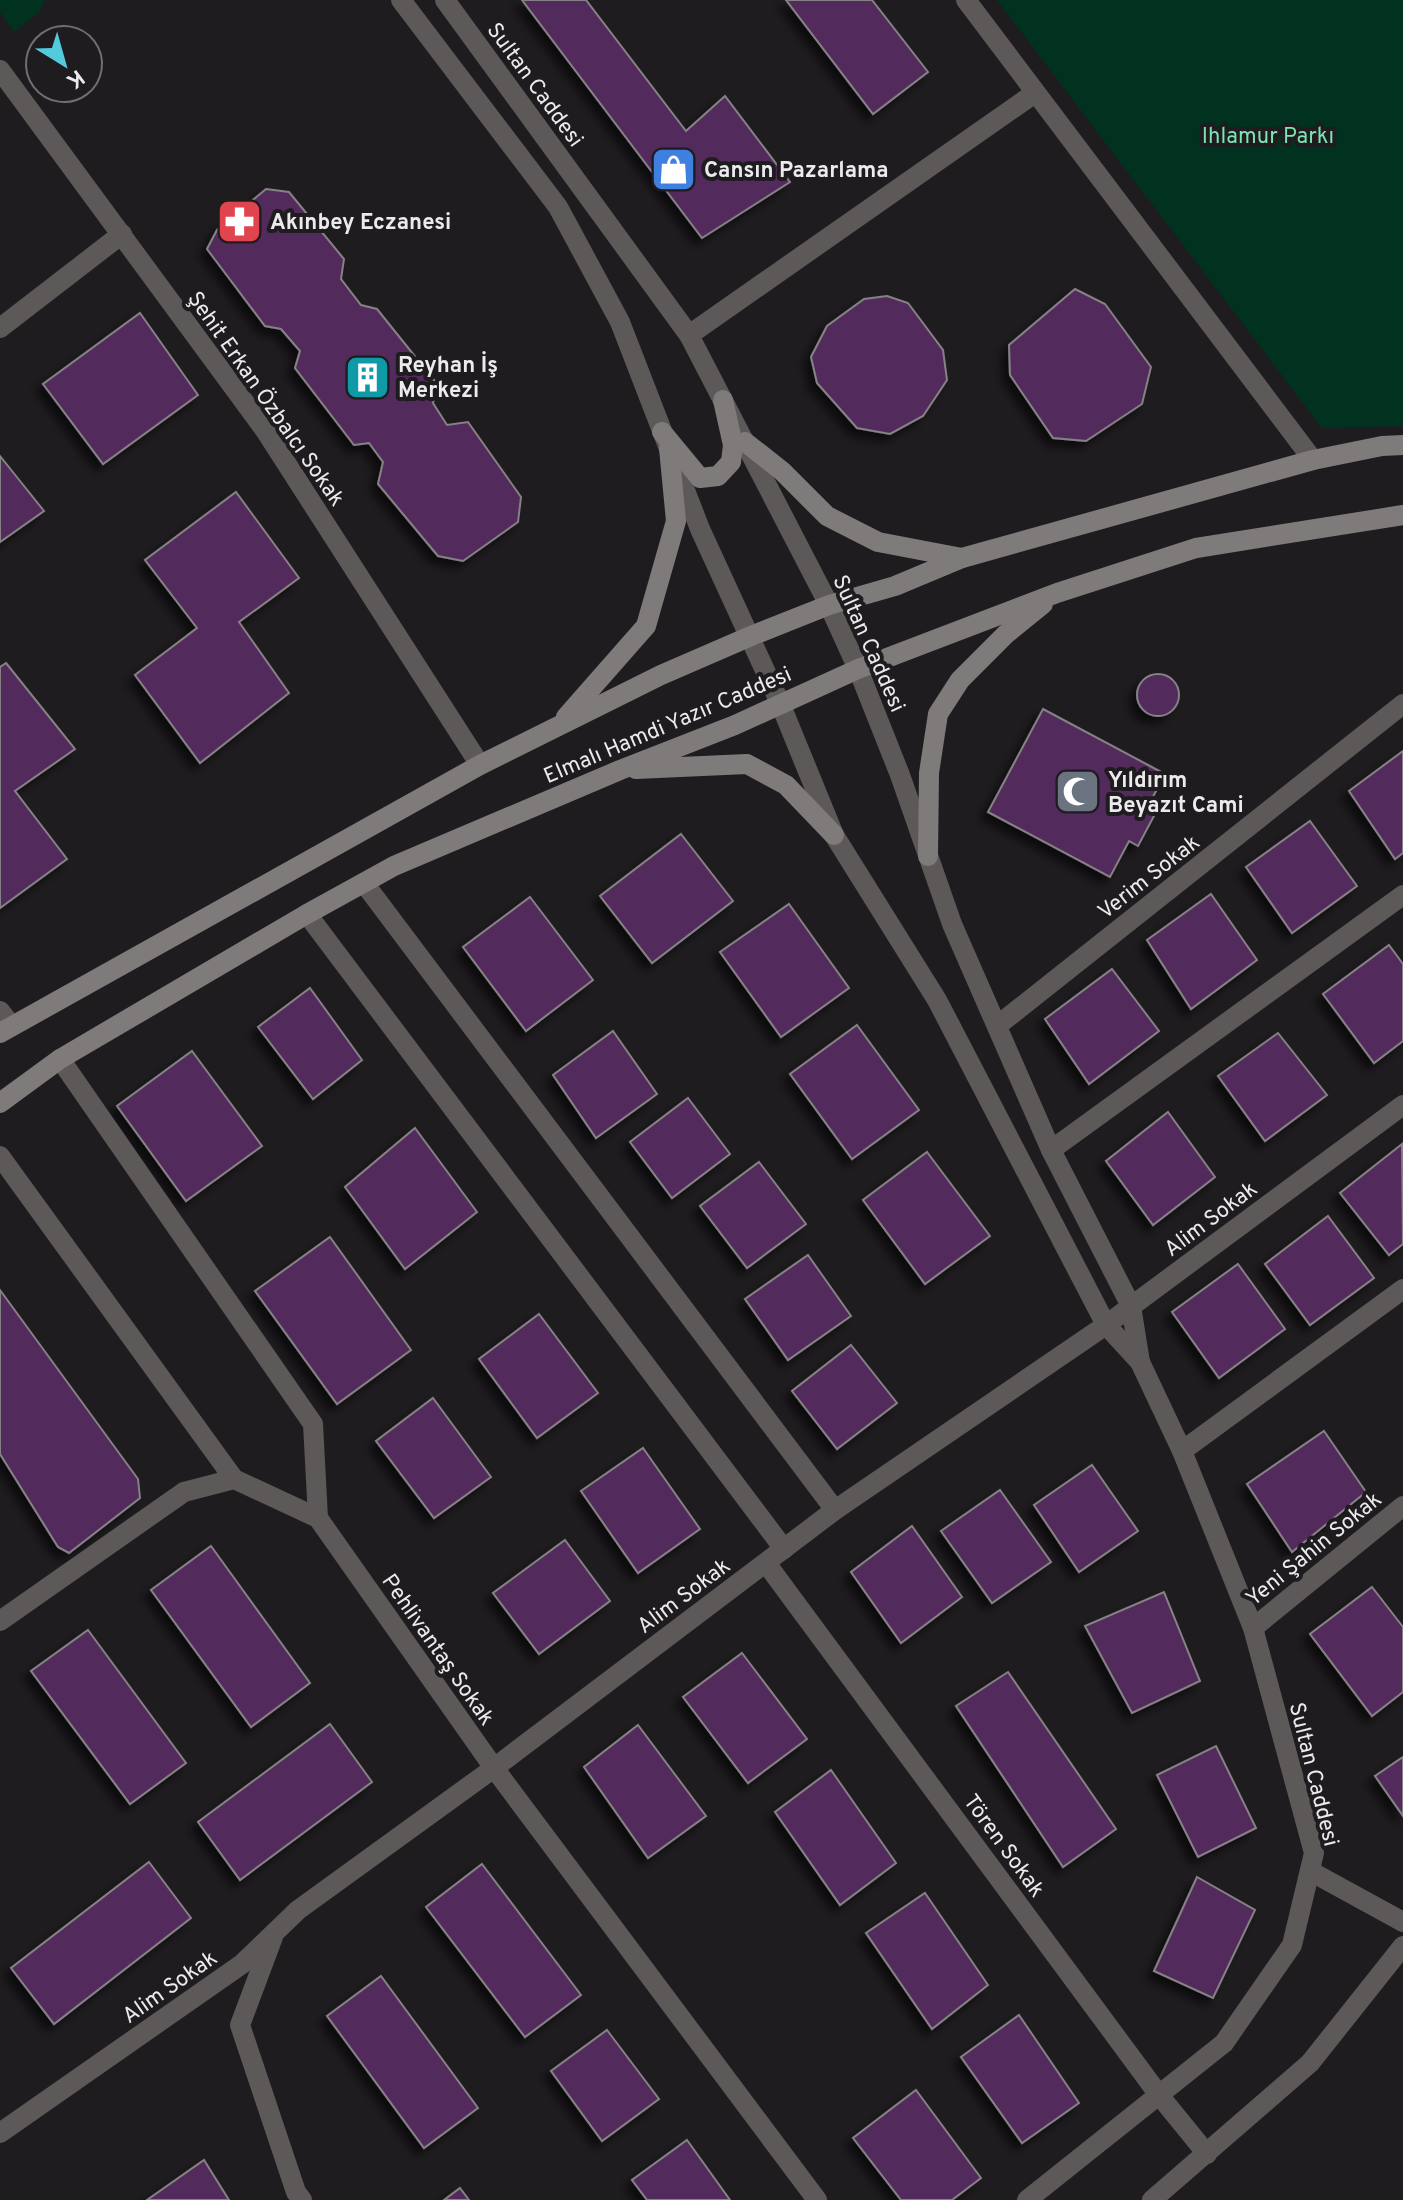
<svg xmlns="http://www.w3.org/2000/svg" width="1403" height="2200" viewBox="0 0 1403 2200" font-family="Overpass,sans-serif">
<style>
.green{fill:#013220}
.building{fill:#522b5b;stroke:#858185;stroke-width:2;filter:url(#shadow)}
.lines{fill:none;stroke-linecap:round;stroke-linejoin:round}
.minor{stroke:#5c5958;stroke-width:20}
.tertiary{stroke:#5c5958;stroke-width:20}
.secondary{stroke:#7f7b7a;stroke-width:20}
.labels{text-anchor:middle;stroke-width:8;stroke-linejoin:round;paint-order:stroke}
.street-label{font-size:22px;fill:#eceaed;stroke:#1f1c20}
.park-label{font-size:22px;fill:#7be5b4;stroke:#1f1c20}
.poi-label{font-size:22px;font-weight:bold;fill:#eceaed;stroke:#1f1c20;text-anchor:start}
</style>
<defs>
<filter id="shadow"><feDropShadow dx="-7" dy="7" stdDeviation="4" flood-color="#0009"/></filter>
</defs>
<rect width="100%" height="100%" fill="#1f1c20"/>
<g class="green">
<path d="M0,0H45L40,11L14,32L0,12Z"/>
<path d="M997,0H1403V426L1322,428Z"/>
</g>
<g class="building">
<path d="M522,0H586L686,131L725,96L790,182L702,238Z"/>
<path d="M786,0H872L928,72L873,114Z"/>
<path d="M266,189L289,192L344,259L341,279L361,305L377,309L438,385L433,403L447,425L468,422L521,497L518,522L463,561L438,556L378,484L383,462L369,443L354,445L295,368L300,351L281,329L265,326L207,249L217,230Z"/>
<path d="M1075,289L1105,304L1151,367L1142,404L1086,441L1053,438L1010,375L1009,345Z"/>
<path d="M887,296L908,303L943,350L947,380L923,416L890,434L857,428L817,383L811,357L827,326L864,299Z"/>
<path d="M140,313L198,395L103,464L43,384Z"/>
<path d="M0,456L44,511L0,542Z"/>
<path d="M236,492L299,578L239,622L289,693L200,763L135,675L197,628L145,560Z"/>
<path d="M6,663L75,749L15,791L67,859L0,908V667Z"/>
<circle cx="1158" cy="695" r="21"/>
<path d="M1043,709L1165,774L1146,810L1155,814L1138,846L1129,841L1110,877L988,812Z"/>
<path d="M1403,751V853L1395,859L1349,791Z"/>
<path d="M1310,821L1357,886L1292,933L1246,867Z"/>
<path d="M681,834L733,901L652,963L600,896Z"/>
<path d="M1211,894L1257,960L1191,1009L1147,940Z"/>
<path d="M530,897L593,980L526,1031L463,947Z"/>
<path d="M789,904L849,988L781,1037L720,952Z"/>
<path d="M1389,945L1403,964V1041L1374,1063L1323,994Z"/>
<path d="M1112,969L1159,1031L1089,1084L1045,1019Z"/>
<path d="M310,988L362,1060L313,1099L258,1027Z"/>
<path d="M857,1025L919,1110L852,1159L790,1074Z"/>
<path d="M613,1031L657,1094L596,1138L553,1075Z"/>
<path d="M1278,1033L1327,1095L1265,1141L1218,1076Z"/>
<path d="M192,1051L262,1146L186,1201L117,1106Z"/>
<path d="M688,1098L730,1154L672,1198L630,1142Z"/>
<path d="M1168,1112L1215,1177L1153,1225L1106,1161Z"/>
<path d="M415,1128L477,1212L405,1269L345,1187Z"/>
<path d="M1402,1144L1403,1244L1389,1255L1340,1193Z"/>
<path d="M927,1152L990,1236L925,1284L863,1200Z"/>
<path d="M759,1162L806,1224L747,1268L700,1206Z"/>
<path d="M1328,1216L1374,1278L1310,1325L1265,1264Z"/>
<path d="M330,1237L411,1350L337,1404L255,1291Z"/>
<path d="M808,1255L851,1316L788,1360L745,1299Z"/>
<path d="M1238,1264L1285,1329L1219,1378L1172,1312Z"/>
<path d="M0,1290L138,1479L140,1498L69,1553L58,1547L0,1454Z"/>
<path d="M539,1314L598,1393L537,1438L479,1359Z"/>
<path d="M851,1345L897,1403L837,1449L792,1391Z"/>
<path d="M433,1398L491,1477L434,1518L376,1441Z"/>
<path d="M1324,1431L1366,1492L1292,1552L1247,1484Z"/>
<path d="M643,1448L700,1529L638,1573L581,1491Z"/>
<path d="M1092,1465L1138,1531L1079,1572L1034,1505Z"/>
<path d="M1000,1490L1051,1562L992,1603L941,1531Z"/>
<path d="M912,1526L962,1597L901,1643L851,1572Z"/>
<path d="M565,1540L610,1601L539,1654L493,1593Z"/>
<path d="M211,1546L310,1683L251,1727L151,1590Z"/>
<path d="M1372,1587L1403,1627V1692L1372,1716L1310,1634Z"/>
<path d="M1164,1592L1200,1681L1132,1713L1085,1626Z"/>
<path d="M88,1630L186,1763L130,1804L31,1671Z"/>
<path d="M742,1653L807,1739L748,1783L683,1697Z"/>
<path d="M1008,1672L1116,1829L1063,1867L956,1706Z"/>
<path d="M330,1724L372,1782L240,1880L198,1822Z"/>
<path d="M638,1725L706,1816L648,1858L584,1767Z"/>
<path d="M1216,1746L1256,1828L1198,1857L1157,1775Z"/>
<path d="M1403,1757V1816L1375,1776Z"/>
<path d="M831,1770L896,1863L840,1905L775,1812Z"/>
<path d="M149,1862L191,1918L54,2024L11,1968Z"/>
<path d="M482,1864L581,1995L525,2037L426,1907Z"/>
<path d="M1197,1877L1255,1910L1213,1998L1154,1971Z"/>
<path d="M925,1893L988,1985L932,2029L866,1933Z"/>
<path d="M381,1976L478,2108L424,2148L327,2016Z"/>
<path d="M1019,2015L1079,2103L1022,2143L961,2057Z"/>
<path d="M607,2030L659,2099L602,2141L551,2071Z"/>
<path d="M916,2090L981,2178L952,2200H901L853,2138Z"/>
<path d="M687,2140L730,2200H647L632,2180Z"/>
<path d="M204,2160L229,2200H147Z"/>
<path d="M460,2188L469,2200H444Z"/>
</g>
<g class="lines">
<g class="minor">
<path d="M966,0L1313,460"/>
<path d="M0,70L265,430L480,765"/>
<path d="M0,328L122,234"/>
<path d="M689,335L1035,93"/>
<path d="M364,883L835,1510"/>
<path d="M307,914L784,1549"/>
<path d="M0,1011L11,1025"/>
<path d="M997,1026L1403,704"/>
<path d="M60,1059L313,1424L318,1518"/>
<path d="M1051,1150L1403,895"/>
<path d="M0,1156L234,1479L318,1518L494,1768L817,2200"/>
<path d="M1182,1451L1403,1289"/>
<path d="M766,1563L1159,2095L1207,2154"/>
<path d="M0,1621L184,1492L234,1479"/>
<path d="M1253,1628L1403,1506"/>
<path d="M1310,1871L1403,1922"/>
<path d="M273,1937L240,2025L296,2192L302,2200"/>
<path d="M0,2133L242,1964L298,1910L494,1768L835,1510L1106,1325L1403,1105"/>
<path d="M1152,2200L1310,2063L1403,1946"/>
</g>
<g class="tertiary">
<path d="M401,0L558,207L620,322L700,529L780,703L834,835L937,1000L1106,1325L1140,1362"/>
<path d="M445,0L689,335L829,605L858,669L900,775L952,924L1051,1150L1131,1306L1140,1362L1182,1451L1253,1628L1314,1853L1292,1945L1224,2043L1027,2200"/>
</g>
<g class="secondary">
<path d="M662,432L700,478L718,476L731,462L733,445L723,400"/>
<path d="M745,442L782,471L827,516L878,542L962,558"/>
<path d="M566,717L646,626L676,521L669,448"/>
<path d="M636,769L747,764L786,785L834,835"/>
<path d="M928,856L929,773L938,714L960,680L1006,634L1043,604"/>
<path d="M0,1033L480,765L661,675L751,636L829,605L895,586L962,558L1313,460L1382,446L1403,445"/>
<path d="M0,1103L60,1059L307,914L394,866L620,770L735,725L858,669L1057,593L1196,548L1403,515"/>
</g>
</g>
<defs>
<symbol id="shop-square" viewBox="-11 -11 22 22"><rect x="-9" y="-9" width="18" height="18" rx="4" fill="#3f7fe0" stroke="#1f1c20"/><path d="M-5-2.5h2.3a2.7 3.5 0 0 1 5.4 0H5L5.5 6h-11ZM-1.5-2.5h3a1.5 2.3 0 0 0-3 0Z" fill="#fff"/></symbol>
<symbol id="pharmacy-square" viewBox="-11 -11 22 22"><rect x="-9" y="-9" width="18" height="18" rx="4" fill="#e0444e" stroke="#1f1c20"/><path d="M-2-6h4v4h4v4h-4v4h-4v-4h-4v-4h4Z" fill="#fff"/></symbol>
<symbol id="building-square" viewBox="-11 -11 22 22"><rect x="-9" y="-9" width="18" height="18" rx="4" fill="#0f9aa8" stroke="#1f1c20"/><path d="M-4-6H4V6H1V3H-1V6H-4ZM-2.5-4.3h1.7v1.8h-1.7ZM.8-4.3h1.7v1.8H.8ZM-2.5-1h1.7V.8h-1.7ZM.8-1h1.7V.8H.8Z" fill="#fff"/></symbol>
<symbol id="mosque-square" viewBox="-11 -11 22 22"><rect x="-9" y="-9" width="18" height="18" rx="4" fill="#6b7280" stroke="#1f1c20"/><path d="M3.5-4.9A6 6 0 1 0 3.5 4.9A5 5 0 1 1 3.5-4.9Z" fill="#fff"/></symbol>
</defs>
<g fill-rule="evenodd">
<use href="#shop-square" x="648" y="144" width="51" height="51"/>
<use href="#pharmacy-square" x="214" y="196" width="51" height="51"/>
<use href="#building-square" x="342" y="352" width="51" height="51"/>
<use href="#mosque-square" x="1052" y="766" width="51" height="51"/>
</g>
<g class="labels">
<g class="street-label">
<text transform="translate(536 84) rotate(54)" y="8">Sultan Caddesi</text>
<text transform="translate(267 398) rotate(55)" y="8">Şehit Erkan Özbalcı Sokak</text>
<text transform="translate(870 643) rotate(66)" y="8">Sultan Caddesi</text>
<text transform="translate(667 724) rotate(-23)" y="8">Elmalı Hamdi Yazır Caddesi</text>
<text transform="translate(1148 876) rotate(-38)" y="8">Verim Sokak</text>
<text transform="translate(1210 1218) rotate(-37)" y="8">Alim Sokak</text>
<text transform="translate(1313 1548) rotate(-39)" y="8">Yeni Şahin Sokak</text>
<text transform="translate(683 1595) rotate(-37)" y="8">Alim Sokak</text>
<text transform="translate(439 1649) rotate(55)" y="8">Pehlivantaş Sokak</text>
<text transform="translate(1315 1774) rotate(76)" y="8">Sultan Caddesi</text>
<text transform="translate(1005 1845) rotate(54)" y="8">Tören Sokak</text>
<text transform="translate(169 1986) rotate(-35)" y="8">Alim Sokak</text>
</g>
<g class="park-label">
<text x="1268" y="143">Ihlamur Parkı</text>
</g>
<g class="poi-label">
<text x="704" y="177">Cansın Pazarlama</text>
<text x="270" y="229">Akınbey Eczanesi</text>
<text x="398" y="372">Reyhan İş<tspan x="398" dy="25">Merkezi</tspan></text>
<text x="1108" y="787">Yıldırım<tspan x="1108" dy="25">Beyazıt Cami</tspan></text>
</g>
</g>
<g transform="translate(64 64) rotate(143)"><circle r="38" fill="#1f1c20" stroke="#716e72" stroke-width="2"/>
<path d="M0-6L14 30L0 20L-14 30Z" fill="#54cadd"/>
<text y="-12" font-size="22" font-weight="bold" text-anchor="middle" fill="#eceaed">K</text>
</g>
</svg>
